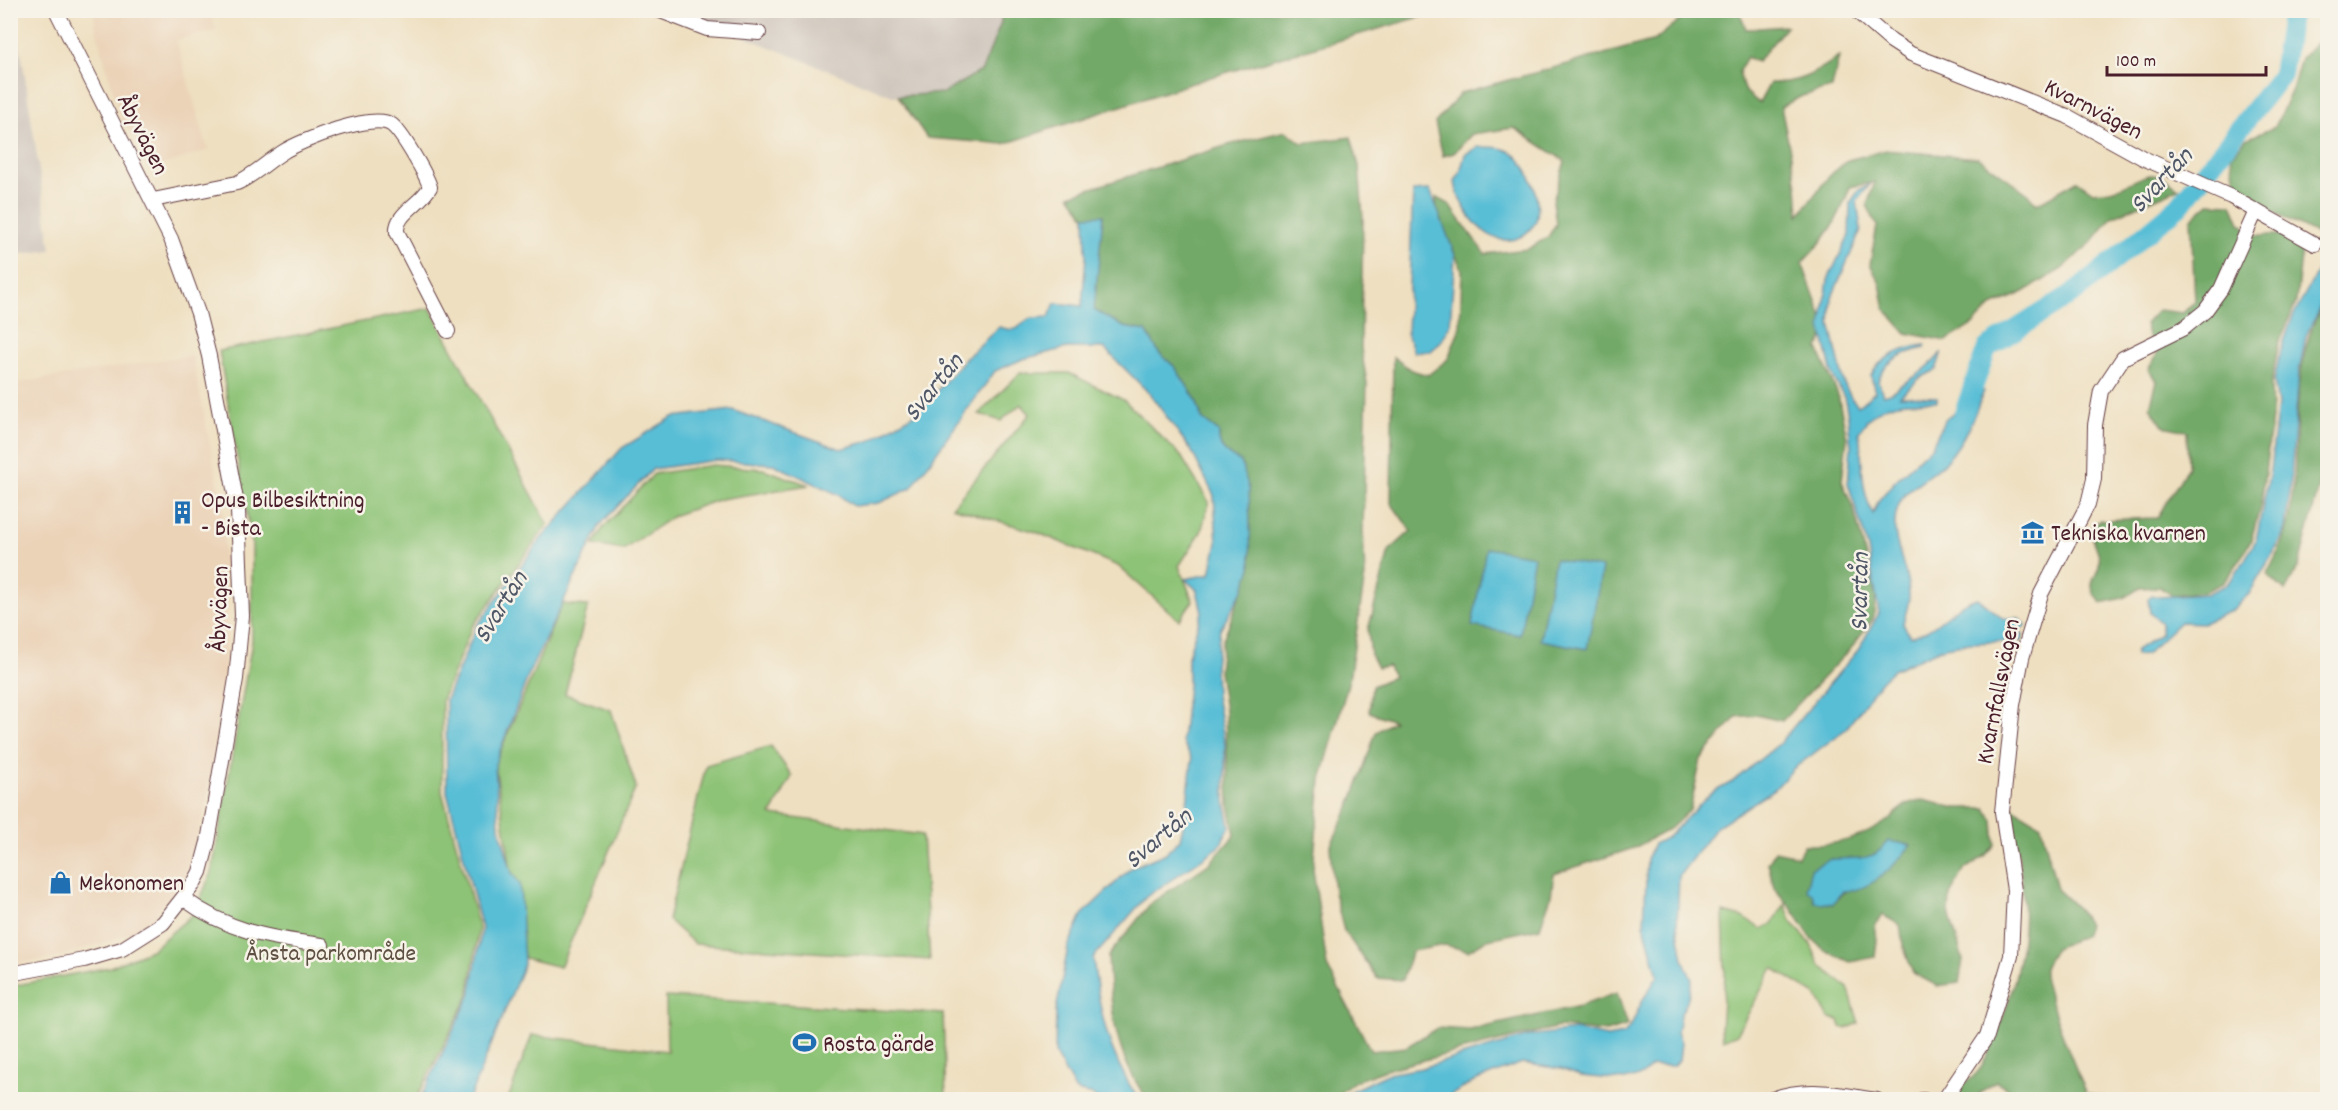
<svg xmlns="http://www.w3.org/2000/svg" width="2338" height="1110" viewBox="0 0 2338 1110" font-family="Dekko,sans-serif">
<style>
.built{fill:#ebd3b8}
.industrial{fill:#ccc2b9}
.green{fill:#8dc376;stroke:#6c7150;stroke-width:1.5}
.forest{fill:#72a967;stroke:#5e6449;stroke-width:1.5;fill-rule:evenodd}
.water{fill:#58bed6;stroke:#516e80;stroke-width:1.5}
.lines{fill:none;stroke-linecap:round;stroke-linejoin:round}
.river{stroke:#58bed6;stroke-width:20}
.minor-casing{stroke:#633c41;stroke-width:16}
.minor{stroke:#fff;stroke-width:14}
.labels{text-anchor:middle;stroke-width:5;stroke-linejoin:round;paint-order:stroke}
.street-label{font-size:24px;fill:#4a1f2b;stroke:#f7f3e8}
.poi-label{font-size:24px;fill:#4a1f2b;stroke:#f7f3e8;text-anchor:start}
.park-label{font-size:24px;fill:#5e5042;stroke:#f7f3e8}
.water-label{font-size:26px;font-style:italic;fill:#4f5767;stroke:#f7f3e8}
</style>
<rect width="100%" height="100%" fill="#f7f3e8"/>
<filter id="ink" filterUnits="userSpaceOnUse"><feTurbulence type="fractalNoise" baseFrequency=".0167" numOctaves="2"/><feDisplacementMap in="SourceGraphic" scale="12" xChannelSelector="R" yChannelSelector="G"/><feConvolveMatrix kernelMatrix="1 2 1 2 8 2 1 2 1" color-interpolation-filters="sRGB"/></filter>
<filter id="wash" filterUnits="userSpaceOnUse"><feTurbulence type="fractalNoise" baseFrequency=".008" numOctaves="4" result="noise"/><feDisplacementMap in="SourceGraphic" scale="24" xChannelSelector="R" yChannelSelector="G"/><feGaussianBlur stdDeviation="1.35" result="paint"/><feColorMatrix in="noise" values="0 0 0 0 0 0 0 0 0 0 0 0 0 0 0 0 0 1.4 0 .05"/><feComposite in="paint" operator="in"/></filter>
<g filter="url(#wash)">
<rect width="100%" height="100%" fill="#eedfc0"/>
<g class="built">
<path d="M93,11H210L216,31L176,40L208,150L159,166L121,120L97,33Z"/>
<path d="M192,355L223,509L227,651L206,805L184,878L145,928L57,958L11,964V384Z"/>
</g>
<g class="industrial">
<path d="M10,11H15L51,250L11,255Z"/>
<path d="M679,11H1001V23L982,70L944,93L893,96Z"/>
</g>
<g class="green">
<path d="M430,308L548,524L472,627L442,700V792L479,928L468,997L416,1099L11,1100V986L110,967L151,950L193,914L212,872L252,642V543L219,351Z"/>
<path d="M1020,373H1069L1124,400L1181,456L1209,502L1201,532L1179,566L1193,601L1179,620L1118,566L1036,532L952,507L1030,414L1021,404L1001,421L979,414Z"/>
<path d="M713,465L763,469L809,485L721,499L675,515L623,550L593,545L603,528L654,474Z"/>
<path d="M562,604L588,606L565,694L611,710L636,787L560,967L524,958L495,764Z"/>
<path d="M771,746L792,776L771,815L922,835L930,960L695,944L668,920L706,765Z"/>
<path d="M1785,904L1791,921L1810,943L1820,965L1848,988L1859,1023L1846,1029L1841,1027L1839,1020L1829,1018L1816,995L1773,968L1737,1034L1723,1040L1721,1029L1725,975L1723,912L1743,917L1761,929L1772,924Z"/>
<path d="M666,997L943,1014L946,1099H508L532,1035L667,1051Z"/>
</g>
<g class="forest">
<path d="M1001,11V10L1441,11L1211,77L1004,144L927,138L898,96L944,93L982,70L1001,23Z"/>
<path d="M1709,11H1739L1746,29L1787,26L1757,62L1747,57L1739,71L1744,90L1759,103L1770,83C1801,83 1813,74 1839,57L1832,88L1802,96L1781,107L1797,185L1799,215L1829,176L1848,160L1886,150L1979,158L2027,193L2037,204L2077,181L2093,192C2101,191 2110,191 2118,188C2148,177 2147,165 2179,188L2112,217L2092,242L2062,269L2024,292L1992,306L1974,324L1946,341L1906,333L1885,309L1880,284L1870,264L1877,226L1867,205L1875,182L1850,187C1837,223 1829,235 1802,263L1826,328L1818,349L1838,395L1847,439L1842,481L1854,510L1876,597L1873,619L1853,646L1782,721L1756,715L1736,717L1701,759L1690,810L1670,829L1634,848L1554,874L1551,896L1540,928L1488,939L1468,951L1445,945L1412,951L1402,980L1377,978L1344,931L1334,892L1330,847L1352,801L1376,732L1394,721L1369,712L1372,686L1393,677L1388,666L1377,668L1371,656L1368,630L1389,551L1411,531L1391,503L1393,357L1411,370L1428,375L1448,359L1460,327L1462,270L1437,213L1436,197L1449,204L1485,254L1528,249L1548,237L1556,224L1553,201L1565,161L1514,128L1472,134L1454,153L1443,156L1435,123L1461,93L1655,40L1686,15Z"/>
<path d="M2317,42L2327,45L2325,155L2327,240L2240,194L2235,182L2231,156L2246,139L2275,127L2293,87L2301,58Z"/>
<path d="M1286,131L1302,143L1351,137L1359,166L1363,218L1361,349L1367,383L1363,530L1365,576L1349,680L1321,780L1313,869L1327,966L1371,1051L1406,1047L1437,1028L1470,1030L1580,1006L1617,993L1628,1025L1607,1032L1559,1027L1516,1037L1392,1068L1355,1081L1332,1099H1147C1114,1053 1111,1012 1108,956L1151,903L1210,863L1235,835L1229,805L1225,711L1219,671L1222,642L1251,568L1241,462C1227,454 1217,449 1219,432L1202,419L1196,400L1175,367L1159,353L1146,331L1124,327L1093,310L1103,216H1085L1070,195L1228,145Z"/>
<path d="M2209,203L2232,204L2240,223L2256,235H2281L2302,247L2296,302L2278,346L2271,385L2272,417L2261,504L2251,540L2238,563L2223,583L2203,592L2172,595L2159,587L2140,588L2123,598L2102,603C2079,581 2103,578 2099,556C2097,547 2092,538 2090,528L2100,520L2157,518L2188,467L2187,431L2163,426L2150,407L2157,381L2148,370L2159,351L2148,336L2145,324L2158,310L2183,313L2195,301L2191,219Z"/>
<path d="M2327,298V455L2299,566L2285,591L2267,574C2275,558 2285,541 2288,523C2304,450 2284,364 2327,298Z"/>
<path d="M1923,800L1956,808H1986L1993,821L1995,845L1985,856L1965,869L1950,895L1949,913L1963,960L1959,983L1937,986L1913,973L1903,945L1900,925L1883,915L1875,924L1877,940L1875,957L1850,962L1824,950L1810,936L1792,909L1774,888L1768,863L1775,851L1798,856L1804,845C1833,846 1860,839 1884,823C1901,812 1900,803 1923,800ZM1882,851L1833,904L1815,902L1814,894L1830,859L1864,860Z"/>
<path d="M2010,806L2041,825L2057,889L2078,909L2088,924L2084,936L2055,948C2052,954 2046,962 2044,969C2041,984 2078,1076 2087,1093L2106,1098L2130,1099H2024L1996,1081L1972,1099H1951C1957,1087 1975,1079 1982,1066C2002,1028 2020,974 2023,930C2026,892 2017,844 2010,806Z"/>
</g>
<g class="water">
<path d="M1478,147C1490,147 1503,146 1514,154C1529,164 1546,210 1533,226C1501,266 1458,213 1455,181L1460,173L1465,154Z"/>
<path d="M1870,184L1857,201L1861,230L1832,297L1830,323L1844,384L1852,399L1858,406L1875,392L1871,376C1878,357 1907,347 1925,345V348C1905,352 1884,360 1878,381L1883,395C1894,393 1895,388 1904,383C1919,375 1931,366 1942,352L1936,370L1920,378L1900,396L1937,397V401C1903,402 1878,399 1859,432C1863,458 1860,490 1873,514L1879,500L1894,482L1932,446L1945,419L1958,409L1970,389L1984,391C1975,414 1964,442 1947,460C1933,476 1905,486 1898,507C1887,537 1908,564 1909,593C1910,603 1905,614 1903,624L1910,636C1937,632 1951,604 1978,598L2003,619L2019,618L2026,625L2024,628L2015,630L2023,635L2022,641L1970,643L1945,647L1893,670L1881,681L1846,729L1793,769L1775,789L1716,827L1679,876L1677,925L1683,959L1692,980L1687,1002L1680,1015L1677,1032L1681,1043L1679,1060L1674,1066H1653L1642,1075L1625,1080L1580,1076L1561,1069L1522,1063L1477,1080L1444,1099L1340,1100L1353,1090L1388,1074L1422,1068L1528,1036L1575,1030L1607,1037L1624,1034L1632,1024L1642,1001L1658,976L1644,925L1647,859L1654,844L1668,837L1710,794L1732,782L1779,744L1858,650L1879,613L1868,548L1848,483L1851,447L1848,416L1845,399L1832,374L1821,327L1828,280L1849,235L1850,203L1859,190Z"/>
<path d="M1430,190L1455,255L1450,325L1442,340L1431,351L1414,352L1407,334L1413,191Z"/>
<path d="M1103,215L1094,310L1124,327L1146,331L1159,353L1175,367L1196,400L1202,419L1219,432C1217,449 1227,454 1241,462L1249,489L1251,568L1244,588L1220,630L1215,665L1216,695L1225,744V801L1230,827L1219,847L1146,897L1093,958C1100,1015 1107,1050 1138,1099H1096L1093,1095L1076,1091L1055,1054L1056,1011L1068,947L1082,915L1131,868L1166,853L1180,839L1186,813L1192,759L1182,741L1188,686V656L1202,612L1197,590L1185,579L1210,574L1217,543L1214,496L1191,450L1150,394L1104,348H1067L1023,359L995,371L911,488L879,503L854,506L837,494L773,464L717,460L653,469L600,525L530,671L495,764L499,826L512,873L520,884L524,964L469,1099H420L470,996L482,928L447,792L446,700L477,626L541,539L622,448L673,417L732,410L841,449L869,441L918,412L965,359L999,327C1022,333 1014,328 1029,319C1034,317 1043,318 1049,317L1055,303L1082,306L1086,256L1085,216Z"/>
<path d="M2327,254V292L2306,336L2299,372L2290,492L2285,528L2281,540L2249,594L2231,611L2203,623L2180,622L2145,655L2135,656L2136,650L2161,634V623L2150,613L2148,599L2152,595L2159,597L2206,594L2226,585L2240,568L2256,540L2270,471L2278,404L2274,381L2280,353L2293,316Z"/>
<path d="M1486,548L1534,556L1520,635L1472,626Z"/>
<path d="M1555,559L1602,568L1587,649L1540,640Z"/>
<path d="M1888,841L1911,845C1894,866 1872,892 1843,891L1833,904L1815,902L1813,894L1806,889L1811,869C1818,865 1826,860 1833,859C1856,857 1874,863 1888,841Z"/>
</g>
<g class="lines">
<path class="river" d="M1964,413L1987,348L2078,290L2179,206L2282,74L2292,10"/>
</g>
</g>
<g filter="url(#ink)">
<g class="lines">
<defs>
<g id="minor">
<path d="M658,10L707,29L759,33"/>
<path d="M1855,10L1891,41L1911,54L2067,116L2143,158L2231,197L2315,244"/>
<path d="M153,200L237,183C254,175 267,162 283,152C300,141 374,111 392,125C402,133 426,174 430,187C421,204 395,214 397,232L448,331"/>
<path d="M184,899C228,931 268,938 322,945"/>
<path d="M10,974L84,960L122,949L163,923L193,885L200,872L208,842L236,679L242,616L238,510L209,356L198,313L171,239L56,10"/>
<path d="M1770,1100C1806,1085 1841,1095 1877,1100"/>
<path d="M1922,1100H1924"/>
<path d="M1944,1100L1987,1036L2011,956L2014,890L2002,812L2013,705L2022,658L2041,594L2088,504L2094,479L2095,425L2101,391L2123,358L2184,328L2205,311L2221,289L2256,211"/>
</g>
</defs>
<use href="#minor" class="minor-casing"/>
<use href="#minor" class="minor"/>
</g>
</g>
<defs>
<symbol id="building-bare" viewBox="-9 -9 18 18"><path d="M-4-6H4V6H1V3H-1V6H-4ZM-2.5-4.3h1.7v1.8h-1.7ZM.8-4.3h1.7v1.8H.8ZM-2.5-1h1.7V.8h-1.7ZM.8-1h1.7V.8H.8Z" fill="#1f6fb2" stroke="#f7f3e8" stroke-width="2.5" paint-order="stroke"/></symbol>
<symbol id="museum-bare" viewBox="-9 -9 18 18"><path d="M0-6L6-3V-2H-6V-3ZM-5-1h2V3h-2ZM-1-1h2V3h-2ZM3-1h2V3H3ZM-6 4H6V6H-6Z" fill="#1f6fb2" stroke="#f7f3e8" stroke-width="2.5" paint-order="stroke"/></symbol>
<symbol id="shop-bare" viewBox="-9 -9 18 18"><path d="M-5-2.5h2.3a2.7 3.5 0 0 1 5.4 0H5L5.5 6h-11ZM-1.5-2.5h3a1.5 2.3 0 0 0-3 0Z" fill="#1f6fb2" stroke="#f7f3e8" stroke-width="2.5" paint-order="stroke"/></symbol>
<symbol id="stadium-bare" viewBox="-9 -9 18 18"><path d="M0-5a6.5 5 0 1 0 0 10a6.5 5 0 1 0 0-10ZM-3.5-1.8h7v3.6h-7Z" fill="#1f6fb2" stroke="#f7f3e8" stroke-width="2.5" paint-order="stroke"/></symbol>
</defs>
<g fill-rule="evenodd">
<use href="#building-bare" x="166" y="496" width="33" height="33"/>
<use href="#museum-bare" x="2016" y="516" width="33" height="33"/>
<use href="#shop-bare" x="44" y="866" width="33" height="33"/>
<use href="#stadium-bare" x="788" y="1026" width="33" height="33"/>
</g>
<g class="labels">
<g class="street-label">
<text transform="translate(2094 108) rotate(27)" y="8">Kvarnvägen</text>
<text transform="translate(144 134) rotate(63)" y="8">Åbyvägen</text>
<text transform="translate(218 609) rotate(-88)" y="8">Åbyvägen</text>
<text transform="translate(1997 691) rotate(-79)" y="8">Kvarnfallsvägen</text>
</g>
<g class="poi-label">
<text x="201" y="507">Opus Bilbesiktning<tspan x="201" dy="28">- Bista</tspan></text>
<text x="2051" y="540">Tekniska kvarnen</text>
<text x="79" y="890">Mekonomen</text>
<text x="823" y="1051">Rosta gärde</text>
</g>
<g class="park-label">
<text x="331" y="960">Ånsta parkområde</text>
</g>
<g class="water-label">
<text transform="translate(2160 179) rotate(-47)" y="9">Svartån</text>
<text transform="translate(932 386) rotate(-51)" y="9">Svartån</text>
<text transform="translate(1858 592) rotate(-89)" y="9">Svartån</text>
<text transform="translate(499 606) rotate(-58)" y="9">Svartån</text>
<text transform="translate(1157 837) rotate(-40)" y="9">Svartån</text>
</g>
</g>
<rect width="2338" height="1110" fill="none" stroke="#f7f3e8" stroke-width="36"/>
<path d="M2107 66v9h159v-9" fill="none" stroke="#4a1f2b" stroke-width="3"/>
<text x="2116" y="66" font-size="18" fill="#4a1f2b" stroke="#f7f3e8" stroke-width="4.5" paint-order="stroke">100 m</text>
</svg>
